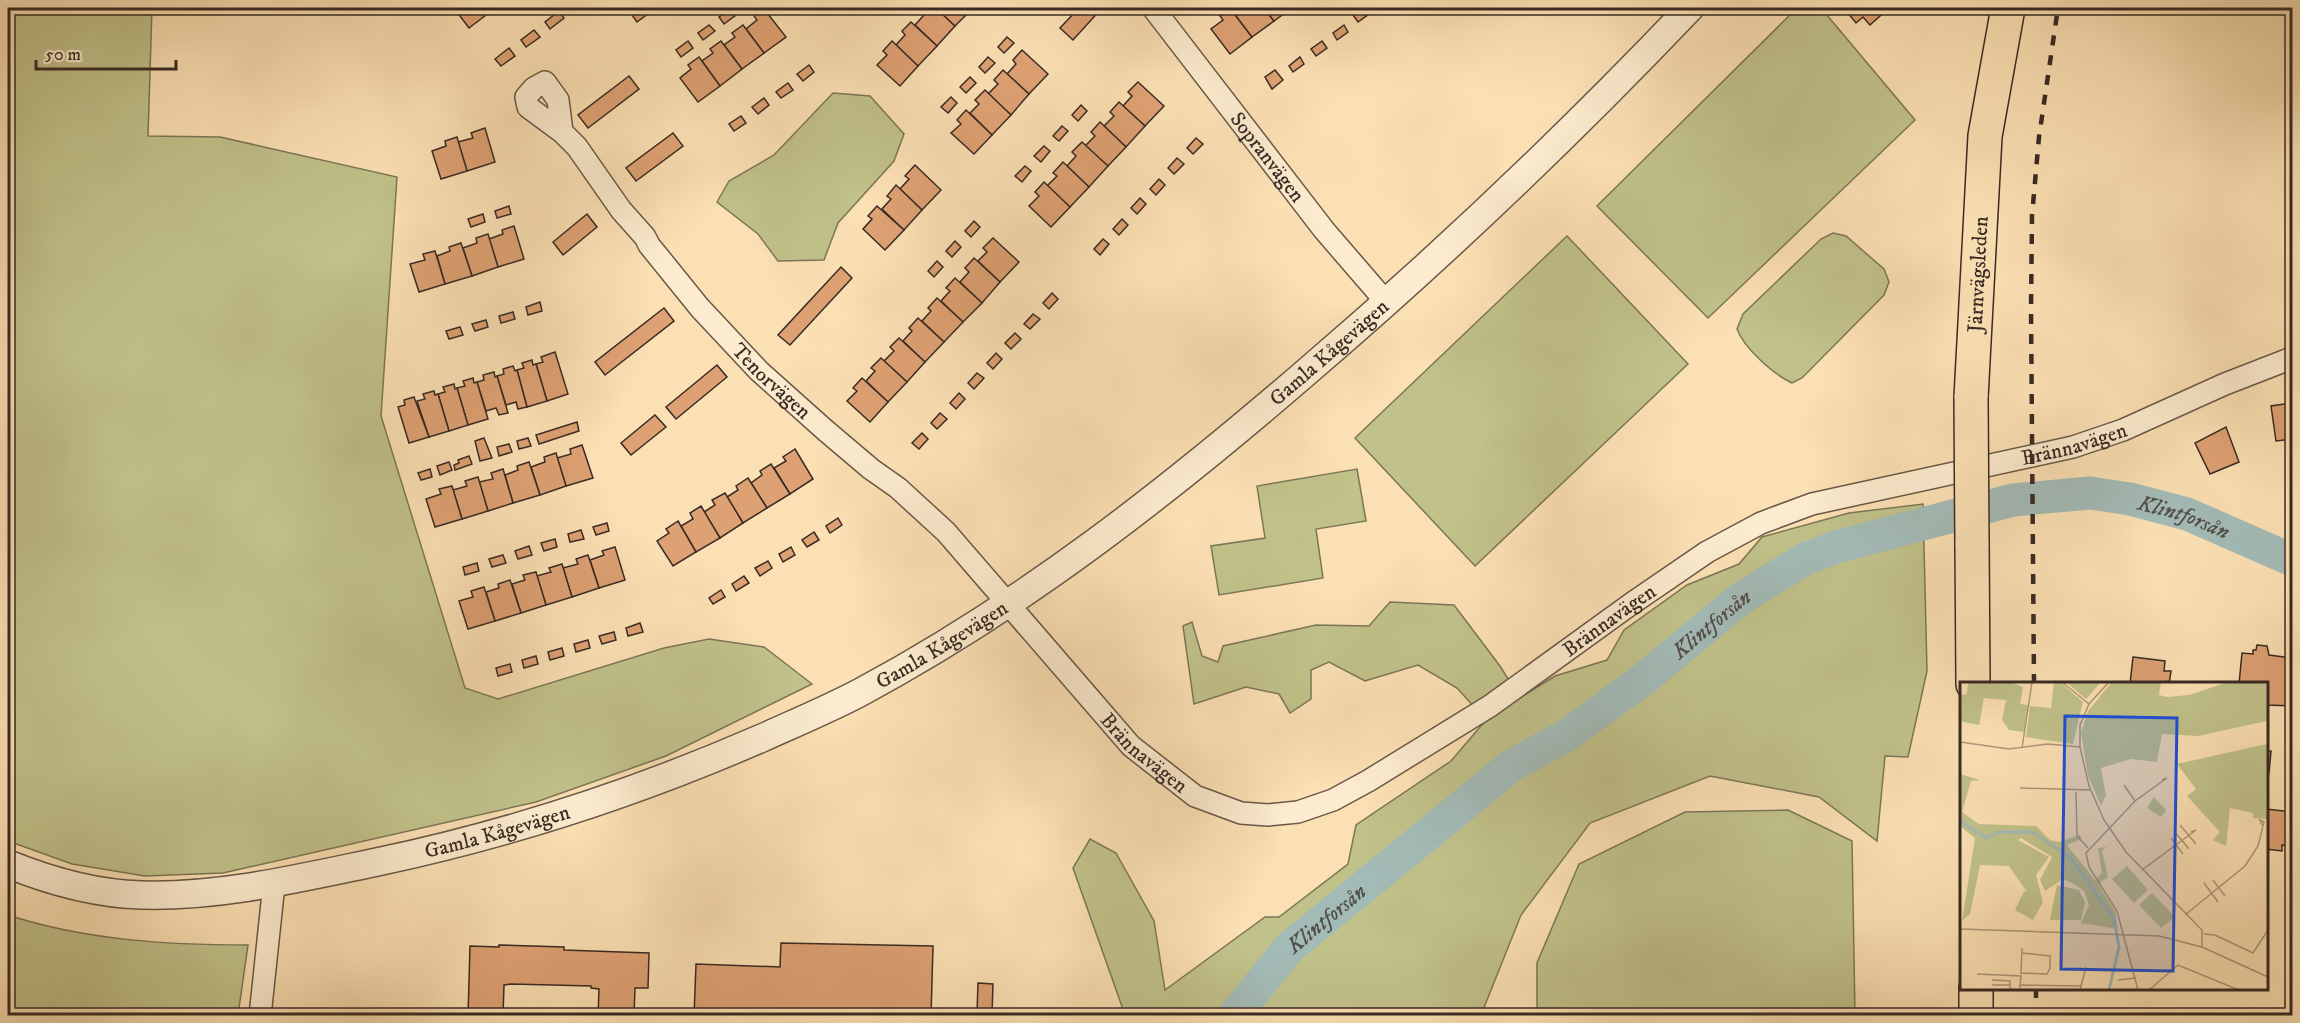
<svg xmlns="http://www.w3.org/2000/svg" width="2300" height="1023" viewBox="0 0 2300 1023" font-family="'IM FELL DW Pica',serif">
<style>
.green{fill:#c1c18a;stroke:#7c7657;stroke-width:1.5}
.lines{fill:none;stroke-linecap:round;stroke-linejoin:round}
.river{stroke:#a3bbb7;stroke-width:33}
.building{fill:#dea173;stroke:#382a24;stroke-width:1.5}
.minor-casing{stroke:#695848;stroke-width:24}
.tertiary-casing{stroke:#695848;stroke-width:30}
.primary-casing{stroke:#382a24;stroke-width:36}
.minor{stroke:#fcebce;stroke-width:21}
.tertiary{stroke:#fcebce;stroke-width:27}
.primary{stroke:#fbe0b3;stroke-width:33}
.rail{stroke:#382a24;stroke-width:4.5;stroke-dasharray:10 10;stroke-linecap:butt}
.primary-bridge-casing{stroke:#382a24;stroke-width:36;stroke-linecap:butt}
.primary-bridge{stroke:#fbe0b3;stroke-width:33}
.labels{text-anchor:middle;stroke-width:4.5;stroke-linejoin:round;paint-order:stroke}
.street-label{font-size:21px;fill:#382a24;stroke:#fcebce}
.water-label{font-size:22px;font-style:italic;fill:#534e49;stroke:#fcebce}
.inset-river{fill:none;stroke:#a3bbb7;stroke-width:3}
.inset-road{fill:none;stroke:#ad977a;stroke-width:1.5}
.view{fill:#1d4ed8;fill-opacity:0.15;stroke:#1d4ed8;stroke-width:3}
.inset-edge{fill:none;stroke:#382a24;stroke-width:3}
</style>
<rect width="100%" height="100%" fill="#fbe0b3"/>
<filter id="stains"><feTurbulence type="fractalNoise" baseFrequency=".00333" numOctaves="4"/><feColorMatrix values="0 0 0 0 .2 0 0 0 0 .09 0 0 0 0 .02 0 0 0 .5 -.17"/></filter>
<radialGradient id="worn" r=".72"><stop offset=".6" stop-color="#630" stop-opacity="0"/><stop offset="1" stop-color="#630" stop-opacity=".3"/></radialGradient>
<g class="green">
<path d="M8,8H152L148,136L220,137L397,177L381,416L465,688L498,699L664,648L709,639L764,647L812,684L666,756L536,802L223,873L145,876L72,864L8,841Z"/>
<path d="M1797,8H1821L1915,120L1708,318L1597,206Z"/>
<path d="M833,93L870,96L904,134L894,161L838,223L824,260L778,261L758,234L717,202L729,181L774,155Z"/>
<path d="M1833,233L1846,236L1884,269L1889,282L1884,295L1802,378L1792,383C1773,374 1744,348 1737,329L1743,314L1821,239Z"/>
<path d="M1567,236L1688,364L1475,566L1355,438Z"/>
<path d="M1357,469L1366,521L1316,529L1323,578L1219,595L1211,546L1265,538L1257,486Z"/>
<path d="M1923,504L1927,671L1908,757L1885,756L1877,841L1819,797L1710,776L1590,823L1521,915L1481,1015H1125L1073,868L1090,839L1116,853L1154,921L1165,990L1265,917H1279L1348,864L1356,825L1451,761L1486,720L1457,688L1418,665L1365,681L1329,662L1311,670V699L1290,713L1279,694L1246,687L1194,704L1183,626L1192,622L1202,656L1218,662L1223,646L1316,625L1369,626L1390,602L1454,605L1500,666L1520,698L1555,676L1607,660L1624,630L1687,585L1739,564L1762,537L1849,513Z"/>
<path d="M1788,810L1852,841L1855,1015H1537V963L1579,864L1685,812Z"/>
<path d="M8,915C85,940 167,945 248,945L238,1015H8Z"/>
</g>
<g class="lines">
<path class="river" id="s1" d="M1234,1016L1289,948L1511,766L1569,734L1645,678L1740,599L1805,559L1836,547L2013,500L2090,493L2130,499L2187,514L2292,560"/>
</g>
<g class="building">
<path d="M454,8H493L494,9L469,28Z"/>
<path d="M627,8H656L637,22Z"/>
<path d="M731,8L736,15L724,24L719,17Z"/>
<path d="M924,8H936L955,26L937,46L915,25L924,15L921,11Z"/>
<path d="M936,8H973L955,26Z"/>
<path d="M1079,8H1102L1073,40L1060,28Z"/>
<path d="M1230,8L1252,37L1230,54L1211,29L1223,20L1220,16Z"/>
<path d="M1240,8H1264L1274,21L1252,37L1233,12Z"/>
<path d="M1264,8H1292L1274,21Z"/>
<path d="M1364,8L1369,14L1358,22L1353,15Z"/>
<path d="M1853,8H1889L1870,25L1863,17L1856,23L1848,13Z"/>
<path d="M764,9L786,37L764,53L746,29L757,20L754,16Z"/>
<path d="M559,11L564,18L550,29L545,22Z"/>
<path d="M911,22L937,46L918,66L896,45L905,35L902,31Z"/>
<path d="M709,25L715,31L703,40L698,33Z"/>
<path d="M743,25L764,53L742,69L724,45L735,37L732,33Z"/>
<path d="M1344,25L1348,32L1337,40L1333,33Z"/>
<path d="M534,30L540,37L526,47L521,40Z"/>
<path d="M1007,37L1014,43L1004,53L998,47Z"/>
<path d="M688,41L693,48L681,57L676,50Z"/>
<path d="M721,41L742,69L720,86L702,61L713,53L710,49Z"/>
<path d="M892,41L918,66L900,86L877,65L887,55L883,51Z"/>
<path d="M1322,41L1327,48L1316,56L1311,49Z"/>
<path d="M509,48L515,56L501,66L495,59Z"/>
<path d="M1022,50L1048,74L1029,94L1007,74L1016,64L1013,60Z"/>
<path d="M699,57L720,86L698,102L680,78L691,69L688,65Z"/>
<path d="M988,57L995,63L985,73L979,67Z"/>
<path d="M1300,57L1304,64L1293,72L1289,66Z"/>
<path d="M809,65L814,72L803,81L797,74Z"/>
<path d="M1003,70L1029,94L1011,115L988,94L998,84L994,80Z"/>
<path d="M1275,70L1283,80L1272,89L1265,77Z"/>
<path d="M629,76L639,89L588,128L578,115Z"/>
<path d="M970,77L976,83L966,93L960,87Z"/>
<path d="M1138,82L1164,106L1145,126L1123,106L1132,96L1128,92Z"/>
<path d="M788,83L793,90L781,98L776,92Z"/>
<path d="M985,90L1011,115L992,135L970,113L979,104L975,100Z"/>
<path d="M951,97L957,103L948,113L941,107Z"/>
<path d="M764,98L769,105L758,114L752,107Z"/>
<path d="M1119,102L1145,126L1126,147L1104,126L1114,116L1110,112Z"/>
<path d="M1081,105L1087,111L1078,121L1072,115Z"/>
<path d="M966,110L992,135L974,154L951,133L961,124L957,120Z"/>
<path d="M741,116L746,123L734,131L729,124Z"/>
<path d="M1100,122L1126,147L1108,166L1085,146L1095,136L1091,132Z"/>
<path d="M1062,126L1068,131L1059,141L1053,136Z"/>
<path d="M485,128L495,162L467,171L458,142L473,138L471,133Z"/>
<path d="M673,133L683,146L636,181L626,168Z"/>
<path d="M457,137L467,171L441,179L432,151L446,146L445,141Z"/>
<path d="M1196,138L1203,144L1193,154L1187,148Z"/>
<path d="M1082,142L1108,166L1089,187L1067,166L1076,156L1072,152Z"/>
<path d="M1044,146L1050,151L1041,162L1034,156Z"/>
<path d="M1177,158L1184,164L1174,174L1168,168Z"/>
<path d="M1063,162L1089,187L1070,207L1047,186L1057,176L1053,173Z"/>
<path d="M915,165L941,190L922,210L900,189L909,179L905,176Z"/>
<path d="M1025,166L1031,171L1022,182L1015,176Z"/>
<path d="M1159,179L1165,185L1156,195L1150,189Z"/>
<path d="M1044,182L1070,207L1051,227L1029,206L1039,196L1035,192Z"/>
<path d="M896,185L922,210L904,230L882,209L891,199L887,196Z"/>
<path d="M1140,198L1146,204L1137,214L1131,208Z"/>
<path d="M509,206L511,214L497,218L495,211Z"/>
<path d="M877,206L904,230L885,250L863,229L872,219L868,216Z"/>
<path d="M483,214L485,222L471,227L468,219Z"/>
<path d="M587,214L597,227L563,255L553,242Z"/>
<path d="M1122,219L1128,225L1119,235L1113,229Z"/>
<path d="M974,221L980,227L971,237L965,231Z"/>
<path d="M514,226L524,259L498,267L489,239L503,234L502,230Z"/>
<path d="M488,234L498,267L472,276L463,248L477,243L476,238Z"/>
<path d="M993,238L1019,262L1000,282L978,261L987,252L983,248Z"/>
<path d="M1103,239L1109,244L1100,255L1094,249Z"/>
<path d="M955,241L961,247L952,257L946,251Z"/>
<path d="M461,243L472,276L445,284L437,256L450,251L449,247Z"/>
<path d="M435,251L445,284L419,292L410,264L425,260L423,254Z"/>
<path d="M974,258L1000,282L982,303L960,282L969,272L965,268Z"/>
<path d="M937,261L943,267L934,277L928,271Z"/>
<path d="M841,267L852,278L790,345L778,335Z"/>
<path d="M955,278L982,303L963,322L941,301L950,291L946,288Z"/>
<path d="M1052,293L1058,299L1049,309L1043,303Z"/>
<path d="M937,298L963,322L944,342L922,321L931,311L928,308Z"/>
<path d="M540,302L542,311L528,315L526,307Z"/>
<path d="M664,308L674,321L605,375L595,362Z"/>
<path d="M513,312L515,319L501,323L499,316Z"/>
<path d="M1033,314L1040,319L1030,329L1024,324Z"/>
<path d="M918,318L944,342L925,362L903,341L912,331L909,328Z"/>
<path d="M486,320L488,327L475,331L472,324Z"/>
<path d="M460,327L463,335L449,339L446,331Z"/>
<path d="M1015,333L1021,339L1011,349L1005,343Z"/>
<path d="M899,338L925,362L907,382L884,361L894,351L890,347Z"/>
<path d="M555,352L568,394L547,401L536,364L543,362L541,357Z"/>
<path d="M996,353L1002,359L993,369L987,363Z"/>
<path d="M881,358L907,382L888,402L866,381L875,371L871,368Z"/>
<path d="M532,360L533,365L536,364L547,401L527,407L517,370L524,368L522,363Z"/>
<path d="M717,365L727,377L676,419L666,407Z"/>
<path d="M513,366L515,371L517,370L527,407L518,409L516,402L506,405L497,376L504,374L503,369Z"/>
<path d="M494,372L495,377L497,376L508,413L499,415L496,408L486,411L477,382L484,380L483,375Z"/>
<path d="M977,373L984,378L974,389L968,383Z"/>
<path d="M473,378L474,383L477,382L488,419L468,425L457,388L465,386L463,381Z"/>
<path d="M862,378L888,402L870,422L847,401L857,391L853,388Z"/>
<path d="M454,384L455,389L457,388L468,425L449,431L438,394L445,392L443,387Z"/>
<path d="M434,391L435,395L438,394L449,431L429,437L417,401L425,399L423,394Z"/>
<path d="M959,393L965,399L956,409L950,403Z"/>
<path d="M414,397L429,437L409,443L398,407L405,405L404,400Z"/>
<path d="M2292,403V439L2276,441L2271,406Z"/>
<path d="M940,413L947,419L937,429L931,423Z"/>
<path d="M655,415L666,427L631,455L621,443Z"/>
<path d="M577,422L579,431L539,444L536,435Z"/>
<path d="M2226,427L2239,462L2210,474L2195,443Z"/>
<path d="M922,433L928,439L919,449L912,443Z"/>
<path d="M484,438L492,458L480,461L475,441Z"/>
<path d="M528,438L531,446L519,449L517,441Z"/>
<path d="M509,444L512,452L499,456L497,447Z"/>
<path d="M582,445L593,478L566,486L557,458L571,454L570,449Z"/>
<path d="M795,449L813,479L790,494L774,468L786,461L783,457Z"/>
<path d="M556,453L566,486L540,495L531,467L545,462L544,457Z"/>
<path d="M469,456L472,464L455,470L454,465L459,463L458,460Z"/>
<path d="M449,462L452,470L440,475L437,466Z"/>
<path d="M529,462L540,495L513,503L505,475L518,470L517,466Z"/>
<path d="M771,464L790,494L767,508L751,483L762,475L760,471Z"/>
<path d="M430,469L432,477L421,480L418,473Z"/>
<path d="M503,469L513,503L488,511L479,482L493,479L491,473Z"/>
<path d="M478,477L488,511L462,519L453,490L467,486L465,481Z"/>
<path d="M748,478L767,508L743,523L727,497L738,490L736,486Z"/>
<path d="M452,486L462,519L435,527L426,499L441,494L439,489Z"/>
<path d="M725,493L743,523L720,538L704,512L715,505L712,500Z"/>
<path d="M701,506L720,538L696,552L681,526L693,519L690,513Z"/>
<path d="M838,518L842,525L830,533L826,526Z"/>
<path d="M678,521L696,552L673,566L657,541L669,533L666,529Z"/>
<path d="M607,523L609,531L596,535L593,527Z"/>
<path d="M581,530L584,539L570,542L568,534Z"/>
<path d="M814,532L819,540L807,547L802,540Z"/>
<path d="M555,539L557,547L544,551L541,543Z"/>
<path d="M529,546L532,555L518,559L515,551Z"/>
<path d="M615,547L625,580L599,588L590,560L604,555L602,551Z"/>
<path d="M791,547L795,555L783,562L779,554Z"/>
<path d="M503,555L506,563L492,567L489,559Z"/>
<path d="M588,555L599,588L572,597L563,568L578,564L576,559Z"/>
<path d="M768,561L772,568L760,576L755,568Z"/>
<path d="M477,563L479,571L465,575L463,567Z"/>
<path d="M562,564L572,597L546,605L537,576L551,572L549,568Z"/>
<path d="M536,572L546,605L521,613L512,584L525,580L523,575Z"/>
<path d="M744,576L749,583L736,591L732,584Z"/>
<path d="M510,580L521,613L495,621L486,592L499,588L498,584Z"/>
<path d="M484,587L495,621L468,629L459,601L473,597L471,591Z"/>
<path d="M721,590L725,597L713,604L709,598Z"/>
<path d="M640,623L643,632L628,636L626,628Z"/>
<path d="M614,632L616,640L602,644L599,636Z"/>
<path d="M588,640L590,648L576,652L574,644Z"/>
<path d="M2257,645L2267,646L2269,655L2292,658V706L2266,705V684H2239L2242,653L2253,654V650H2256Z"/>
<path d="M562,648L564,656L550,660L548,652Z"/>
<path d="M536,656L538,664L524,668L522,660Z"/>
<path d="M2133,657L2165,661L2164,671H2171L2169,684H2130Z"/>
<path d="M510,664L512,672L498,676L496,668Z"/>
<path d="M2266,751H2271L2269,773H2266Z"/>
<path d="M2266,809L2292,812V846L2282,845V851L2266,849Z"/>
<path d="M781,943L933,946L931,1016H694L696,964L780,967Z"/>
<path d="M499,945L564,947V950L649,953L648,988H635L634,1016H598L599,989L591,988V986L511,984L504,985L503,1016H468L470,946L499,947Z"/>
<path d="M978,983L993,984L992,1014L977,1013Z"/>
<path d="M2266,1010L2292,1013V1016H2265Z"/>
</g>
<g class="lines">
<defs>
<g id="minor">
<path id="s2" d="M1153,8L1324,230L1387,303"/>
<path id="s3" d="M562,132L528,107L526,97L534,88L545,82L558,100L562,132L577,147L621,210L645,237L649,245L700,308L759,371L825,430L871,469L898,488L946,532L1131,746L1195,796L1241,813L1268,815L1298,812L1333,800L1368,781L1490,706L1631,604L1707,552L1761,523L1812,504L2073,447L2123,430L2225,384L2292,358"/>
<path d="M260,1016L274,884"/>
</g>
<g id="tertiary">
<path id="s4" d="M8,864C50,881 96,894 142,895C221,897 300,878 377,862C510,834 638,792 762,738C795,723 829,709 861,692C1025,604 1170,490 1310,369C1443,255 1570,134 1690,8"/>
</g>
<g id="primary">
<path id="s5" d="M1971,398L1985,136L2008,8"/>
<path d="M1972,543L1973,684"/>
<path d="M1976,988V1016"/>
</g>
</defs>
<use href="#minor" class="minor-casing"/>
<use href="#tertiary" class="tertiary-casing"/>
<use href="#primary" class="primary-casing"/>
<use href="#minor" class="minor"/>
<use href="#tertiary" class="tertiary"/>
<use href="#primary" class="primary"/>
<g class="rail">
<path d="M2034,684L2031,309L2032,216L2039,137L2058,8"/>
<path d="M2036,988V1016"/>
</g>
<defs>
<path id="primary-bridge" d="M1971,398L1972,543"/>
</defs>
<use href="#primary-bridge" class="primary-bridge-casing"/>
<use href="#primary-bridge" class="primary-bridge"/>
</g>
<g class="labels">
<g class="street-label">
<text dy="7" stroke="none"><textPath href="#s2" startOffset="188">Sopranvägen</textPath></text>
<text dy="7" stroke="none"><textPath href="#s5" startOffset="124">Järnvägsleden</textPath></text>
<text dy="7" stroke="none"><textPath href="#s4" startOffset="1470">Gamla Kågevägen</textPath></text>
<text dy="7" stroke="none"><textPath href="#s3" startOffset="458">Tenorvägen</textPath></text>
<text dy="7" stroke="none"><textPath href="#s3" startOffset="2030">Brännavägen</textPath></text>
<text dy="7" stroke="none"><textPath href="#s3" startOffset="1526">Brännavägen</textPath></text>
<text dy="7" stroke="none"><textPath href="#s4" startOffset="984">Gamla Kågevägen</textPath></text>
<text dy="7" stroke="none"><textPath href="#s3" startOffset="986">Brännavägen</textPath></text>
<text dy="7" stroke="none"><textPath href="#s4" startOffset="500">Gamla Kågevägen</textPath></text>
</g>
<g class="water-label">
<text dy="8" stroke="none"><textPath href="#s1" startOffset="1126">Klintforsån</textPath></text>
<text dy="8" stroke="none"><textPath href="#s1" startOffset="621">Klintforsån</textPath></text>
<text dy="8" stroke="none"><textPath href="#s1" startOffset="135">Klintforsån</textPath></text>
</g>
</g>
<g transform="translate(1960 682)">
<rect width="308" height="308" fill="#fbe0b3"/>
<path d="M9,0H49L63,5L60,22L68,23L64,50L49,48L42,38L46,18L24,16L19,43L0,39V12L6,13ZM94,0H100L123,20L113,62L66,55L70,24L91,26ZM106,0H141L126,17ZM152,0H201L199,13L207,15L229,13L268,0H307V39L238,54L202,52L197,80L171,77L141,86L146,113L141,124L128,94L121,51L128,29ZM307,62V137L293,136V131L270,126L266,164L253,158L260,150L227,114L236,107L217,82ZM0,92L20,98L11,99L2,130L19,142L76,144L90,158L98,160L120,153L122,157L107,163L135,198L142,191L138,166L146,165L142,169L148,195L138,202L155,229L158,247L121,241L129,223L124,209L114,202L103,197L85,209L80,198L92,175L61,156L58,158L89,175L76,193L83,220L73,238L55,228L64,209L67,210L49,184L20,183L10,232L2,239L15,156L0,144ZM194,115L206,128L201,135L187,126ZM167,184L188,208L174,221L152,197ZM97,203L119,208L125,220L121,238H90ZM192,211L215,235L201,246L179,223Z" fill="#c1c18a"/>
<path class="inset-river" d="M0,139L26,156L39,150H72L111,176L154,237L159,265L149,308"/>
<path class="inset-road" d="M102,0L129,22M149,0L129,22L120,43V65L129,104L144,138L166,170L242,248V265M0,60L49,67L88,62L120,65M62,66L72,0M164,103L175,119M60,106L131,108M116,110L117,154L128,166M220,143L236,162M214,149L229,167M211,156L223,172M182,188L236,148L231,150M253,198L265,214M244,201L258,220M225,233L285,184L298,164L304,140L300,138L302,143M0,247L199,254L242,265L308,295M244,252L255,253L293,271L308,248M61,291L87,292L90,286V274L62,271M17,292L61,294L60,303M61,292L62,266M32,298L50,299V308M158,298L176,296M32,303H50M121,304L126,285M60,308V303L121,304L120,308M178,308L157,229L129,185L126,171L175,119L207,96L202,98M189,308L218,283L279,308"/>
<path class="view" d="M105,34L217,36L213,289L101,287Z"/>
<rect width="308" height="308" class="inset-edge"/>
</g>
<rect width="2300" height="1023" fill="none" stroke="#fbe0b3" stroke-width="30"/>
<rect x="9" y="9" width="2282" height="1005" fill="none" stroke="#382a24" stroke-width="3"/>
<rect x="15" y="15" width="2270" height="993" fill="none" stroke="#382a24" stroke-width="1.5"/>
<path d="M36 60v9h140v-9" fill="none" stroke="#382a24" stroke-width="3"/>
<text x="45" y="60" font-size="18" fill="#382a24" stroke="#fcebce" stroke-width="4.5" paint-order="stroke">50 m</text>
<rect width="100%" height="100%" filter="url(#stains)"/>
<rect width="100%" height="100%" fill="url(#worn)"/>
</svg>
